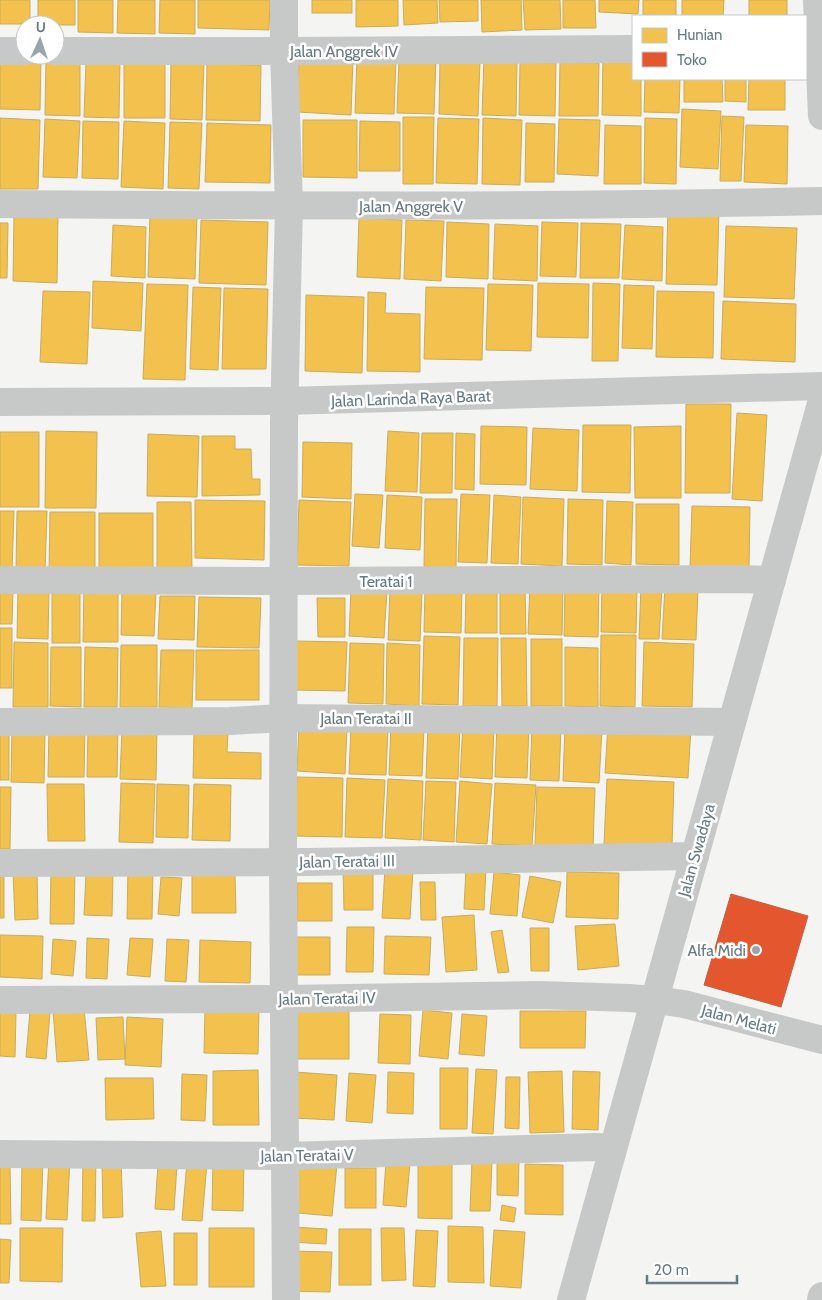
<svg xmlns="http://www.w3.org/2000/svg" width="822" height="1300" viewBox="0 0 822 1300" font-family="Cabin,sans-serif">
<style>
.homes{fill:#f2c14e;stroke:#c8ac5d}
.shops{fill:#e4572e;stroke:#be6247}
.lines{fill:none;stroke-linecap:round;stroke-linejoin:round}
.minor{stroke:#c7c9c8;stroke-width:28}
.tertiary{stroke:#c7c9c8;stroke-width:28}
.poi-dot{fill:#98a5a9;stroke:#fff;stroke-width:2}
.labels{text-anchor:middle;stroke-width:5;stroke-linejoin:round;paint-order:stroke}
.street-label{font-size:16px;fill:#667a81;stroke:#fff}
.poi-label{font-size:16px;fill:#667a81;stroke:#fff;text-anchor:end}
</style>
<rect width="100%" height="100%" fill="#f4f4f3"/>
<g class="homes">
<rect x="0" y="0" width="30" height="24"/>
<rect x="38" y="0" width="37" height="25"/>
<path d="M78,0H113V33L78,32Z"/>
<path d="M118,0H155V34L117,33Z"/>
<path d="M160,0H195V34L159,33Z"/>
<path d="M198,0H270L269,30L198,28Z"/>
<rect x="312" y="0" width="40" height="13"/>
<path d="M356,0H398V26L356,27Z"/>
<path d="M403,0H437L438,23L404,25Z"/>
<path d="M439,0H478V21L440,22Z"/>
<path d="M481,0H521L522,30L482,32Z"/>
<path d="M523,0H560L561,29L525,30Z"/>
<path d="M563,0H595L596,28H563Z"/>
<path d="M599,0H639L638,14L599,12Z"/>
<path d="M643,0H676V16L643,15Z"/>
<path d="M682,0H724L723,16H682Z"/>
<rect x="749" y="0" width="38" height="16"/>
<path d="M0,56L41,57L40,110L0,109Z"/>
<path d="M299,57L353,59L351,115L297,112Z"/>
<path d="M357,57L396,58L394,114L355,113Z"/>
<path d="M399,57L436,58L434,114L397,113Z"/>
<path d="M603,57H633V79H641V116L602,115Z"/>
<path d="M440,59L480,61L478,116L439,114Z"/>
<path d="M46,60L80,61V116L45,115Z"/>
<path d="M484,60L517,62L516,116L482,115Z"/>
<path d="M86,61L120,62L119,118L84,117Z"/>
<path d="M124,62L165,63V118H124Z"/>
<path d="M171,62L204,63L202,120L170,119Z"/>
<path d="M520,62L556,63L555,116L519,115Z"/>
<path d="M560,62L599,63L598,116H559Z"/>
<path d="M207,64L261,65L260,121L206,120Z"/>
<path d="M645,79H680L679,113L644,112Z"/>
<path d="M684,79H722L723,102H684Z"/>
<path d="M725,79H746V102L725,101Z"/>
<path d="M749,79H785V110H748Z"/>
<path d="M682,109L721,111L718,169L680,167Z"/>
<path d="M722,116L744,117L741,181H720Z"/>
<path d="M403,117H434L433,184H403Z"/>
<path d="M0,118L40,120L38,189H0Z"/>
<path d="M438,118L479,119L477,184L436,183Z"/>
<path d="M483,118L522,120L520,185L482,184Z"/>
<path d="M645,118L677,119L676,184L644,183Z"/>
<path d="M45,119L80,121L77,178L43,177Z"/>
<path d="M559,119L600,120L598,176L557,174Z"/>
<path d="M303,120H357V178L303,177Z"/>
<path d="M83,121L119,122L118,179L82,178Z"/>
<path d="M124,121L165,123L163,189L121,187Z"/>
<path d="M360,121L400,122V171H359Z"/>
<path d="M170,122L202,123L199,189L168,188Z"/>
<path d="M207,123L271,125L270,183L205,182Z"/>
<path d="M526,123L555,124L554,182H525Z"/>
<path d="M605,125L641,126V184H604Z"/>
<path d="M746,125L788,126L787,184L744,182Z"/>
<path d="M668,207L719,209L717,285L666,284Z"/>
<path d="M150,212L197,214L195,279L148,277Z"/>
<path d="M14,214L58,216L57,283L13,281Z"/>
<path d="M359,218L402,220L400,279L357,277Z"/>
<path d="M201,220L268,222L266,285L199,283Z"/>
<path d="M406,220L444,221L441,281L404,279Z"/>
<path d="M447,222L489,224L488,279L446,277Z"/>
<path d="M542,222L578,223L576,277L540,276Z"/>
<path d="M0,223H8L7,278H0Z"/>
<path d="M581,223L621,224L619,278H580Z"/>
<path d="M495,224L538,226L537,281L493,279Z"/>
<path d="M113,225L146,227L145,278L111,276Z"/>
<path d="M625,225L663,227L662,281L622,279Z"/>
<path d="M726,226L797,228L794,299L724,297Z"/>
<path d="M93,281L143,283L141,331L92,328Z"/>
<path d="M538,283L589,284L588,338L537,337Z"/>
<path d="M593,283L620,284L618,361H592Z"/>
<path d="M147,284L188,285L185,380L143,379Z"/>
<path d="M488,284L533,285L531,351L486,350Z"/>
<path d="M624,285L654,286L652,349L622,348Z"/>
<path d="M193,287L221,288L218,370L190,369Z"/>
<path d="M426,287L484,288L482,360L424,359Z"/>
<path d="M224,288L268,289L266,369H222Z"/>
<path d="M43,291L90,292L87,364L40,362Z"/>
<path d="M657,291L714,292L713,358L656,357Z"/>
<path d="M368,292L386,293L385,313L420,314V372L367,371Z"/>
<path d="M306,295L364,297L362,373L305,371Z"/>
<path d="M723,301L796,304L795,362L721,359Z"/>
<path d="M686,404H731L730,493H685Z"/>
<path d="M737,413L767,415L762,501L732,499Z"/>
<path d="M583,425H631L630,493L582,492Z"/>
<path d="M481,426L527,427L526,485L480,484Z"/>
<path d="M681,426V498H635L634,427Z"/>
<path d="M533,428L579,430L577,491L530,489Z"/>
<path d="M46,431L97,432L96,508H45Z"/>
<path d="M388,431L419,433L417,492L385,491Z"/>
<rect x="0" y="432" width="39" height="75"/>
<path d="M422,433H453L452,493H420Z"/>
<path d="M456,433L475,434L474,490L455,489Z"/>
<path d="M148,434L199,436L197,497L147,496Z"/>
<path d="M202,436H235V449H251L252,479H260V495L202,496Z"/>
<path d="M303,442L352,443L351,499L302,497Z"/>
<path d="M355,494L383,495L379,548L352,546Z"/>
<path d="M461,494L490,495L487,563L458,562Z"/>
<path d="M387,495L422,497L420,550L385,548Z"/>
<path d="M494,495L521,497L518,564L491,563Z"/>
<path d="M523,497L564,499L562,566L521,564Z"/>
<path d="M425,499H457L456,568L424,567Z"/>
<path d="M568,499L603,500L602,565L567,564Z"/>
<path d="M195,500L265,501L264,560L195,558Z"/>
<path d="M299,500L351,502L349,566L297,565Z"/>
<path d="M607,501L633,502L631,565L605,563Z"/>
<path d="M157,502H191L192,569H157Z"/>
<path d="M636,504H679V565L636,564Z"/>
<path d="M692,506L750,507L749,568L690,567Z"/>
<path d="M0,511H14L12,570H0Z"/>
<path d="M17,511H47L45,571L16,570Z"/>
<path d="M50,512H95V571H49Z"/>
<rect x="99" y="513" width="54" height="57"/>
<path d="M530,584L563,585L562,635L528,634Z"/>
<path d="M565,584H599L598,637L564,636Z"/>
<path d="M602,585L637,586L636,633L601,632Z"/>
<path d="M641,586L662,587L659,639H639Z"/>
<path d="M665,587L698,588L696,640L662,639Z"/>
<path d="M0,588H13L12,624H0Z"/>
<path d="M18,588L49,589L48,639L17,638Z"/>
<path d="M84,588L118,589V642H83Z"/>
<path d="M425,588L462,589L461,633L424,632Z"/>
<rect x="52" y="589" width="28" height="54"/>
<path d="M351,589L387,590L384,638L349,636Z"/>
<path d="M122,590L156,591L154,636L121,635Z"/>
<path d="M390,590L422,591L420,641L388,640Z"/>
<path d="M466,590H497V633H465Z"/>
<path d="M500,590H525L526,634H500Z"/>
<path d="M160,596H195L194,640L158,639Z"/>
<path d="M199,597L261,598L259,648L197,647Z"/>
<path d="M317,598H345V637H318Z"/>
<rect x="0" y="628" width="12" height="60"/>
<path d="M601,635H636L635,707L600,706Z"/>
<path d="M424,636L460,637L458,705L422,704Z"/>
<path d="M464,638H498L497,706H463Z"/>
<path d="M501,638H526L527,706H502Z"/>
<rect x="531" y="639" width="31" height="67"/>
<path d="M296,641L347,642L345,691L294,690Z"/>
<path d="M14,642L48,643V707H13Z"/>
<path d="M644,642L694,644L692,707L642,706Z"/>
<path d="M350,643L384,644L383,704L348,703Z"/>
<path d="M387,643L420,645L419,706L386,704Z"/>
<path d="M121,645H157V707H120Z"/>
<path d="M51,647H81V707L50,706Z"/>
<path d="M85,647L118,648L117,707H84Z"/>
<path d="M565,647L598,648V707L565,706Z"/>
<path d="M161,650H194L192,708L159,707Z"/>
<rect x="196" y="650" width="63" height="50"/>
<path d="M428,724L460,725L458,779L426,778Z"/>
<path d="M497,724L529,726L527,778L495,777Z"/>
<path d="M608,724L691,728L688,778L605,773Z"/>
<path d="M299,725L347,728L345,774L297,771Z"/>
<path d="M463,725L494,726L492,779L460,777Z"/>
<path d="M351,726L388,727L386,775L349,774Z"/>
<path d="M391,726L424,728L422,776L389,775Z"/>
<path d="M532,726L561,727L559,781L530,780Z"/>
<path d="M49,727L85,728L84,777H48Z"/>
<path d="M88,727L118,728L117,777H87Z"/>
<path d="M565,727L602,729L599,783L563,781Z"/>
<path d="M122,728H157L156,780L120,779Z"/>
<path d="M194,730L228,731L227,752L261,753V779L193,778Z"/>
<rect x="0" y="731" width="9" height="49"/>
<path d="M12,731L45,732L44,783L11,782Z"/>
<path d="M297,777L343,778L342,837L295,836Z"/>
<path d="M347,778L385,780L382,838L345,837Z"/>
<path d="M388,779L423,781L421,840L385,838Z"/>
<path d="M607,779L674,782L672,846L604,844Z"/>
<path d="M426,781L456,782L454,842L423,840Z"/>
<path d="M460,781L492,784L487,844L456,842Z"/>
<path d="M121,783L155,784L153,843L119,842Z"/>
<path d="M495,783L536,785L532,846L492,844Z"/>
<path d="M47,784H84L85,841H48Z"/>
<path d="M157,784L189,785L188,838L156,837Z"/>
<path d="M194,784L231,785L230,841L192,840Z"/>
<path d="M0,787H11L10,849H0Z"/>
<path d="M537,787L595,788L593,847L535,846Z"/>
<path d="M466,867L486,868L484,910L464,909Z"/>
<path d="M385,868L413,870L410,919L382,918Z"/>
<path d="M128,869H153L152,919H127Z"/>
<path d="M343,869H373V910H344Z"/>
<path d="M51,870H75L74,924H50Z"/>
<rect x="0" y="872" width="4" height="46"/>
<path d="M37,872L38,919L15,920L13,873Z"/>
<path d="M494,872L520,875L517,916L490,914Z"/>
<path d="M567,872L619,873L618,919L566,917Z"/>
<path d="M86,874L113,875L112,916L84,915Z"/>
<path d="M192,874H235L236,913H192Z"/>
<path d="M530,876L561,882L553,923L522,917Z"/>
<path d="M161,877L182,878L179,916L158,914Z"/>
<path d="M420,882H435L436,920H421Z"/>
<rect x="297" y="883" width="35" height="38"/>
<path d="M474,915L477,970L446,972L442,917Z"/>
<path d="M615,924L619,966L578,970L575,926Z"/>
<path d="M347,927H374L373,972H346Z"/>
<path d="M530,928H549V971H531Z"/>
<path d="M502,930L509,972L498,973L491,932Z"/>
<path d="M0,935L43,936L42,979L0,977Z"/>
<path d="M385,936L431,937L429,975L384,974Z"/>
<rect x="294" y="937" width="36" height="38"/>
<path d="M87,938L109,939L107,979L86,978Z"/>
<path d="M130,938L153,939L150,977L127,975Z"/>
<path d="M53,939L76,941L73,976L51,974Z"/>
<path d="M167,939L189,940L186,982L165,981Z"/>
<path d="M200,940L251,942L250,983L199,982Z"/>
<rect x="291" y="1006" width="58" height="53"/>
<path d="M84,1008L89,1060L57,1062L53,1011Z"/>
<path d="M205,1009L259,1010L258,1054L204,1053Z"/>
<path d="M423,1010L452,1013L448,1059L419,1056Z"/>
<path d="M30,1011L50,1013L46,1059L26,1057Z"/>
<path d="M520,1011H586L585,1048H520Z"/>
<path d="M0,1012L16,1013L15,1057L0,1056Z"/>
<path d="M380,1014L411,1015L410,1064L378,1063Z"/>
<path d="M462,1014L487,1016L484,1056L459,1054Z"/>
<path d="M123,1017L125,1059L98,1060L96,1018Z"/>
<path d="M127,1017L163,1019L161,1067L125,1065Z"/>
<path d="M440,1068H468L467,1129H440Z"/>
<path d="M476,1069L497,1070L493,1134L472,1133Z"/>
<path d="M258,1070L259,1125H213V1071Z"/>
<path d="M562,1071L564,1132L530,1133L528,1072Z"/>
<path d="M573,1071L600,1072L598,1130L572,1129Z"/>
<path d="M295,1072L337,1075L334,1120L293,1118Z"/>
<path d="M388,1072L414,1073L413,1114L387,1113Z"/>
<path d="M349,1073L376,1075L372,1123L346,1121Z"/>
<path d="M182,1074L207,1075L205,1121L181,1120Z"/>
<path d="M506,1077H520L519,1129L505,1128Z"/>
<path d="M105,1078H153L154,1119L106,1120Z"/>
<path d="M49,1157H70L67,1220L46,1219Z"/>
<path d="M83,1157H96L95,1221H82Z"/>
<path d="M121,1158L123,1217L103,1218L102,1159Z"/>
<path d="M22,1159L43,1160L41,1221L21,1220Z"/>
<path d="M472,1159L492,1160L490,1211H470Z"/>
<path d="M291,1160L337,1164L332,1216L286,1212Z"/>
<path d="M213,1161H244L243,1211L212,1210Z"/>
<path d="M386,1161L410,1163L406,1207L383,1205Z"/>
<path d="M497,1161H519L518,1196L497,1195Z"/>
<path d="M187,1162L207,1163L202,1221L182,1220Z"/>
<path d="M418,1162H452V1219L418,1218Z"/>
<path d="M0,1164H10L11,1224H0Z"/>
<path d="M158,1164L177,1165L174,1210L155,1209Z"/>
<path d="M525,1164L563,1165V1215L525,1214Z"/>
<rect x="345" y="1168" width="31" height="40"/>
<path d="M502,1205L516,1208L514,1222L500,1220Z"/>
<path d="M448,1226L483,1227L484,1283L448,1282Z"/>
<path d="M292,1227L327,1229L326,1244L291,1242Z"/>
<path d="M20,1228H63L62,1282L20,1281Z"/>
<rect x="209" y="1228" width="45" height="59"/>
<path d="M381,1228H404L406,1280L382,1281Z"/>
<rect x="339" y="1229" width="32" height="56"/>
<path d="M416,1230L438,1231L435,1287L413,1286Z"/>
<path d="M494,1230L525,1232L521,1288L490,1286Z"/>
<path d="M161,1231L166,1286L141,1287L136,1233Z"/>
<rect x="174" y="1233" width="23" height="52"/>
<path d="M0,1239L11,1240L9,1283H0Z"/>
<path d="M288,1251L332,1252L330,1292L287,1291Z"/>
</g>
<path class="shops" d="M731,894L808,916L781,1007L704,985Z"/>
<g class="lines">
<g class="minor">
<path d="M284,0V51L289,206L284,423L283,862L286,1300"/>
<path d="M0,51H25"/>
<path d="M55,51H284L633,49"/>
<path d="M0,204C274,206 548,207 822,201"/>
<path d="M0,402L284,401L822,386"/>
<path d="M0,580L283,581L737,579L772,580"/>
<path d="M0,722L230,721L283,718L732,722"/>
<path d="M0,863L308,862L695,856"/>
<path d="M0,1000L284,999L539,995L629,998L655,1000L684,1004L822,1040"/>
<path d="M0,1154L285,1156L596,1147L613,1148"/>
<path d="M821,1300L822,1296"/>
</g>
<g class="tertiary">
<path d="M817,0L822,116"/>
<path d="M571,1300L822,400"/>
</g>
</g>
<circle class="poi-dot" cx="756" cy="950" r="5"/>
<g class="labels">
<g class="street-label">
<text x="344" y="57">Jalan Anggrek IV</text>
<text x="411" y="212">Jalan Anggrek V</text>
<text transform="translate(411 398) rotate(-2)" y="6">Jalan Larinda Raya Barat</text>
<text x="386" y="587">Teratai 1</text>
<text x="366" y="724">Jalan Teratai II</text>
<text transform="translate(696 850) rotate(-74)" y="6">Jalan Swadaya</text>
<text transform="translate(347 861) rotate(-1)" y="6">Jalan Teratai III</text>
<text transform="translate(327 998) rotate(-1)" y="6">Jalan Teratai IV</text>
<text transform="translate(739 1019) rotate(15)" y="6">Jalan Melati</text>
<text transform="translate(307 1155) rotate(-1)" y="6">Jalan Teratai V</text>
</g>
<g class="poi-label">
<text x="746" y="956">Alfa Midi</text>
</g>
</g>
<rect x="632" y="15" width="175" height="65" fill="#ffffff" stroke="#c2cacd"/>
<rect x="642" y="28" width="25" height="15" fill="#f2c14e" stroke="#c2cacd"/>
<text x="677" y="40" font-size="15" fill="#667a81">Hunian</text>
<rect x="642" y="52" width="25" height="15" fill="#e4572e" stroke="#c2cacd"/>
<text x="677" y="65" font-size="15" fill="#667a81">Toko</text>
<g transform="translate(40 40) rotate(3)"><circle r="24" fill="#ffffff" stroke="#c2cacd"/>
<path d="M0-4L9 19L0 12L-9 19Z" fill="#98a5a9"/>
<text y="-8" font-size="14" font-weight="bold" text-anchor="middle" fill="#667a81">U</text>
</g>
<path d="M647 1275v8h90v-8" fill="none" stroke="#667a81" stroke-width="2.5"/>
<text x="654" y="1275" font-size="15" fill="#667a81" stroke="#ffffff" stroke-width="4" paint-order="stroke">20 m</text>
</svg>
